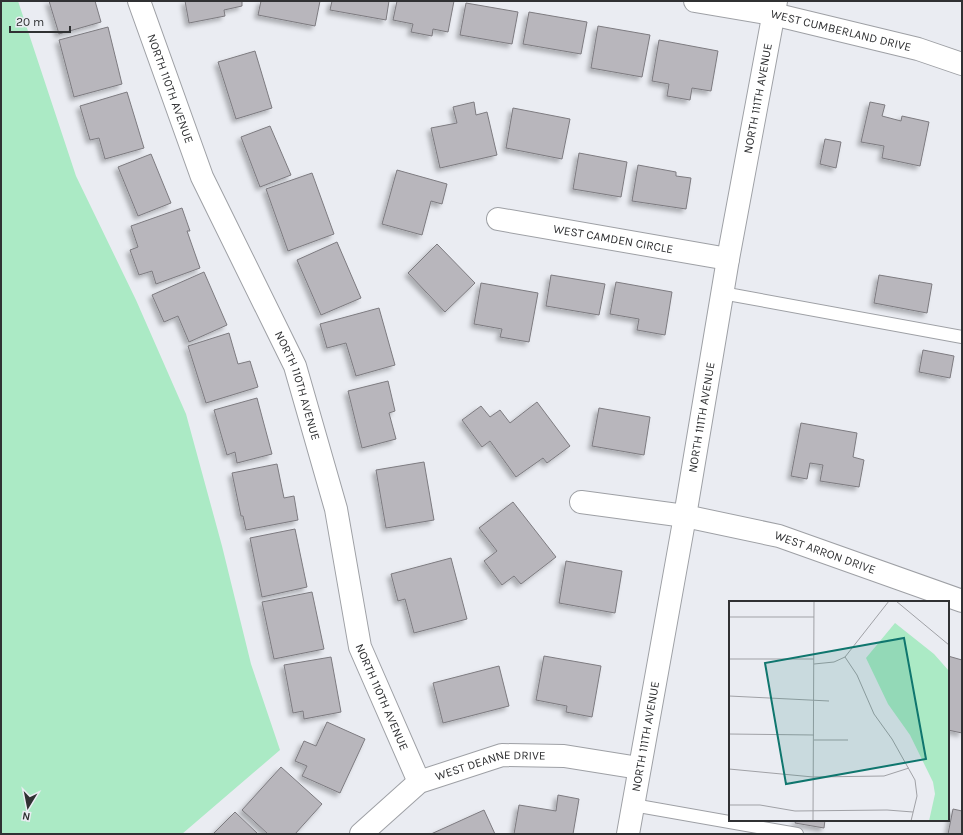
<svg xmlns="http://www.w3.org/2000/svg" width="963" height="835" viewBox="0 0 963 835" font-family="Karla,sans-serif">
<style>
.green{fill:#abeac5}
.building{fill:#b8b6bc;stroke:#7d7b80;filter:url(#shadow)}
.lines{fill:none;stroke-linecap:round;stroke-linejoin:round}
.service-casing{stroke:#9ea0a5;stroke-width:14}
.minor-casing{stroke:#9ea0a5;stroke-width:24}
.tertiary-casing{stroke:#9ea0a5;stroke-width:24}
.service{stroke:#fff;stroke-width:12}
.minor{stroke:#fff;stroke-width:22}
.tertiary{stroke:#fff;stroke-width:22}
.labels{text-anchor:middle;stroke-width:4;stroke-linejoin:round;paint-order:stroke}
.street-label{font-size:12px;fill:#303133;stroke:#eaecf2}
.inset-road{fill:none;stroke:#a0a1a6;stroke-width:1}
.view{fill:#0f766e;fill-opacity:0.15;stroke:#0f766e;stroke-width:2}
.inset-edge{fill:none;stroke:#303133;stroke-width:2}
</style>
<defs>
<filter id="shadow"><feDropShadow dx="-3.5" dy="3.5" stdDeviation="2" flood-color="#0004"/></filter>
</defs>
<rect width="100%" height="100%" fill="#eaecf2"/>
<path class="green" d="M1,1H18L76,176L136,300L186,414L222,546L251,664L280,750L182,834H1Z"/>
<g class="building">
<path d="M49,1H95L101,22L59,34Z"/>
<path d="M185,1H242V6L224,10L225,16L189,23Z"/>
<path d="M261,1H320L315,26L258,15Z"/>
<path d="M332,1H389L386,20L330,10Z"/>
<path d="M397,1H454L448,32L433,29L432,36L411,32L413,24L393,20Z"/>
<path d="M466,3L518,12L512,44L460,35Z"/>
<path d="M529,12L587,22L581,54L523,44Z"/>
<path d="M598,26L650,35L642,77L591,68Z"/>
<path d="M108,27L122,84L74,97L59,40Z"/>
<path d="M659,40L718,51L711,91L692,88L690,100L667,96L669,84L652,81Z"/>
<path d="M255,51L272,108L236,119L218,62Z"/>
<path d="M127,92L144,148L105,159L99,138L90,140L80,106Z"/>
<path d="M474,102L476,115L487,112L497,155L440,168L431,128L457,123L453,107Z"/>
<path d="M870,102L885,105L882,116L901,121L902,116L929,122L920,166L882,158L884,146L861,142Z"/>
<path d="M513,108L570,119L562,159L506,148Z"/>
<path d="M270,126L291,175L260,187L241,137Z"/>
<path d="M825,139L841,142L836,168L820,164Z"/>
<path d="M579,153L627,162L621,197L573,189Z"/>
<path d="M151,154L171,203L138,216L118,167Z"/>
<path d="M638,165L676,172V176L691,178L686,209L632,201Z"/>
<path d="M397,170L447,184L442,204L431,201L422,235L382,224Z"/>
<path d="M312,173L334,234L288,251L266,189Z"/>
<path d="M182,208L190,231H187L200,268L156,284L152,271L139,275L130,250L138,247L131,226Z"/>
<path d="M337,242L361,298L321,315L297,260Z"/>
<path d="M437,244L475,283L445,312L408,273Z"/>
<path d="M204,272L227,325L189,342L178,316L164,322L152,295Z"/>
<path d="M551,275L605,284L599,315L546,306Z"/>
<path d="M879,275L932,284L927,313L874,303Z"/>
<path d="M616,282L672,292L665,335L637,330L639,319L610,314Z"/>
<path d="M481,283L538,293L529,342L500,337L502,329L474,324Z"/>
<path d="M379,308L395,365L356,376L346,343L327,348L320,324Z"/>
<path d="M229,333L238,364L250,361L258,387L206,403L188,346Z"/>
<path d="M923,350L954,356L950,378L919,372Z"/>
<path d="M388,381L395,411L389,413L396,439L362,448L348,391Z"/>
<path d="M257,398L272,454L237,463L235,452L227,455L214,410Z"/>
<path d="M537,402L570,446L547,463L543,458L516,477L490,441L482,447L462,420L481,406L490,417L500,410L510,423Z"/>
<path d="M599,408L650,417L644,455L592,446Z"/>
<path d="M801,423L857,433L853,457L864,460L859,487L820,481L823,465L810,463L807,479L791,476Z"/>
<path d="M424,462L434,520L386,528L376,470Z"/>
<path d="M277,464L284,498L294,496L298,520L246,530L243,516H241L232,473Z"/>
<path d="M513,502L556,557L521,584L514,576L502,585L484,561L497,551L479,528Z"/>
<path d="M295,529L307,587L262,597L250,538Z"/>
<path d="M451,558L467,619L414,633L405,599L398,601L391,574Z"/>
<path d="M566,561L622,571L615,613L559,603Z"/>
<path d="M312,592L324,649L274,659L262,602Z"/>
<path d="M544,656L601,666L592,717L566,712L567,706L536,700Z"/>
<path d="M948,656L962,660V733L948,730Z"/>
<path d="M331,657L341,712L304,719L303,711L293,713L284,665Z"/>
<path d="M499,666L509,706L443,723L433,683Z"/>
<path d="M327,722L365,739L340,793L302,776L307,766L295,761L304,741L316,746Z"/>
<path d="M281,767L322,804L295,834H268L242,810Z"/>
<path d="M558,795L579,799L573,834H514L519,805L556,811Z"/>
<path d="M953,809L962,811V834H948Z"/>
<path d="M484,810L495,834H431Z"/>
<path d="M235,812L258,834H213Z"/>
<path d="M796,820H825L824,828L795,823Z"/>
</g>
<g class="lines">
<defs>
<g id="service">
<path d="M722,293L962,337"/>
<path d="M633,805L797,834"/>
</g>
<g id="minor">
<path id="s1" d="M139,1L202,177L295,366L336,509L360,647L419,782"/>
<path id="s2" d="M695,1L773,14L918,49L962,64"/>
<path id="s3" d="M498,219L728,259"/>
<path id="s4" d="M581,502L685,516L779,536L962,601"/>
<path id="s5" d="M361,834L419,782L502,755L564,756L639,768"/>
</g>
<g id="tertiary">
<path id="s6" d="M628,834L685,516L728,259L776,1"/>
</g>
</defs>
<use href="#service" class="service-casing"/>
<use href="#minor" class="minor-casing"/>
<use href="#tertiary" class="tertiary-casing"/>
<use href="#service" class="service"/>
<use href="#minor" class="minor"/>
<use href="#tertiary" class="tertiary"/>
</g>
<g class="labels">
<g class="street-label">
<text dy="4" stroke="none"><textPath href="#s2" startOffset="149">WEST CUMBERLAND DRIVE</textPath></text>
<text dy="4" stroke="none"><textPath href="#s1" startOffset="93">NORTH 110TH AVENUE</textPath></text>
<text dy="4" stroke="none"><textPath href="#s6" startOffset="747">NORTH 111TH AVENUE</textPath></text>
<text dy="4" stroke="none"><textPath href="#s3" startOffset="117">WEST CAMDEN CIRCLE</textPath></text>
<text dy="4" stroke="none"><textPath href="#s1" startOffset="417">NORTH 110TH AVENUE</textPath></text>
<text dy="4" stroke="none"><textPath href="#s6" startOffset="423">NORTH 111TH AVENUE</textPath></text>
<text dy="4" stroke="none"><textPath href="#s4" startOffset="250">WEST ARRON DRIVE</textPath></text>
<text dy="4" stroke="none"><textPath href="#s1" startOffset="741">NORTH 110TH AVENUE</textPath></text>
<text dy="4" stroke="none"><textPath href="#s6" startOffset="99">NORTH 111TH AVENUE</textPath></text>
<text dy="4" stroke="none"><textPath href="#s5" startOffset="152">WEST DEANNE DRIVE</textPath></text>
</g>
</g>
<g transform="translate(729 601)">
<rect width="220" height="220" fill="#eaecf2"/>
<path d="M166,22L205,53L220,70V220H200L206,193L204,181L181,134L159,103L137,57Z" fill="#abeac5"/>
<path class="inset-road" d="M167,0L220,44M0,16H85M116,56L128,74L145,113L163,138L186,179L188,195L182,220M0,58H85M85,63L105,61L116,56L160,0M0,95L100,100M0,133L85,134M85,139H119M0,168L84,176L155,175L180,167M0,204H31L66,210L158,209L184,211M84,220L85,0"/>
<path class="view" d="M175,37L197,158L57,183L36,62Z"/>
<rect width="220" height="220" class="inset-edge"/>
</g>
<rect width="963" height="835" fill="none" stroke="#303133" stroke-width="4"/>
<g transform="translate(28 807) rotate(190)" stroke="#eaecf2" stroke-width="3" paint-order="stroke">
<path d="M0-3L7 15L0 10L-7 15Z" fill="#303133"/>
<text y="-6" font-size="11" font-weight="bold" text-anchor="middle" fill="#303133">N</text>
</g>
<path d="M10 26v6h60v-6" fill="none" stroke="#303133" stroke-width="2"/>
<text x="16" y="26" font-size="12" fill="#303133" stroke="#eaecf2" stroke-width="3" paint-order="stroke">20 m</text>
</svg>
